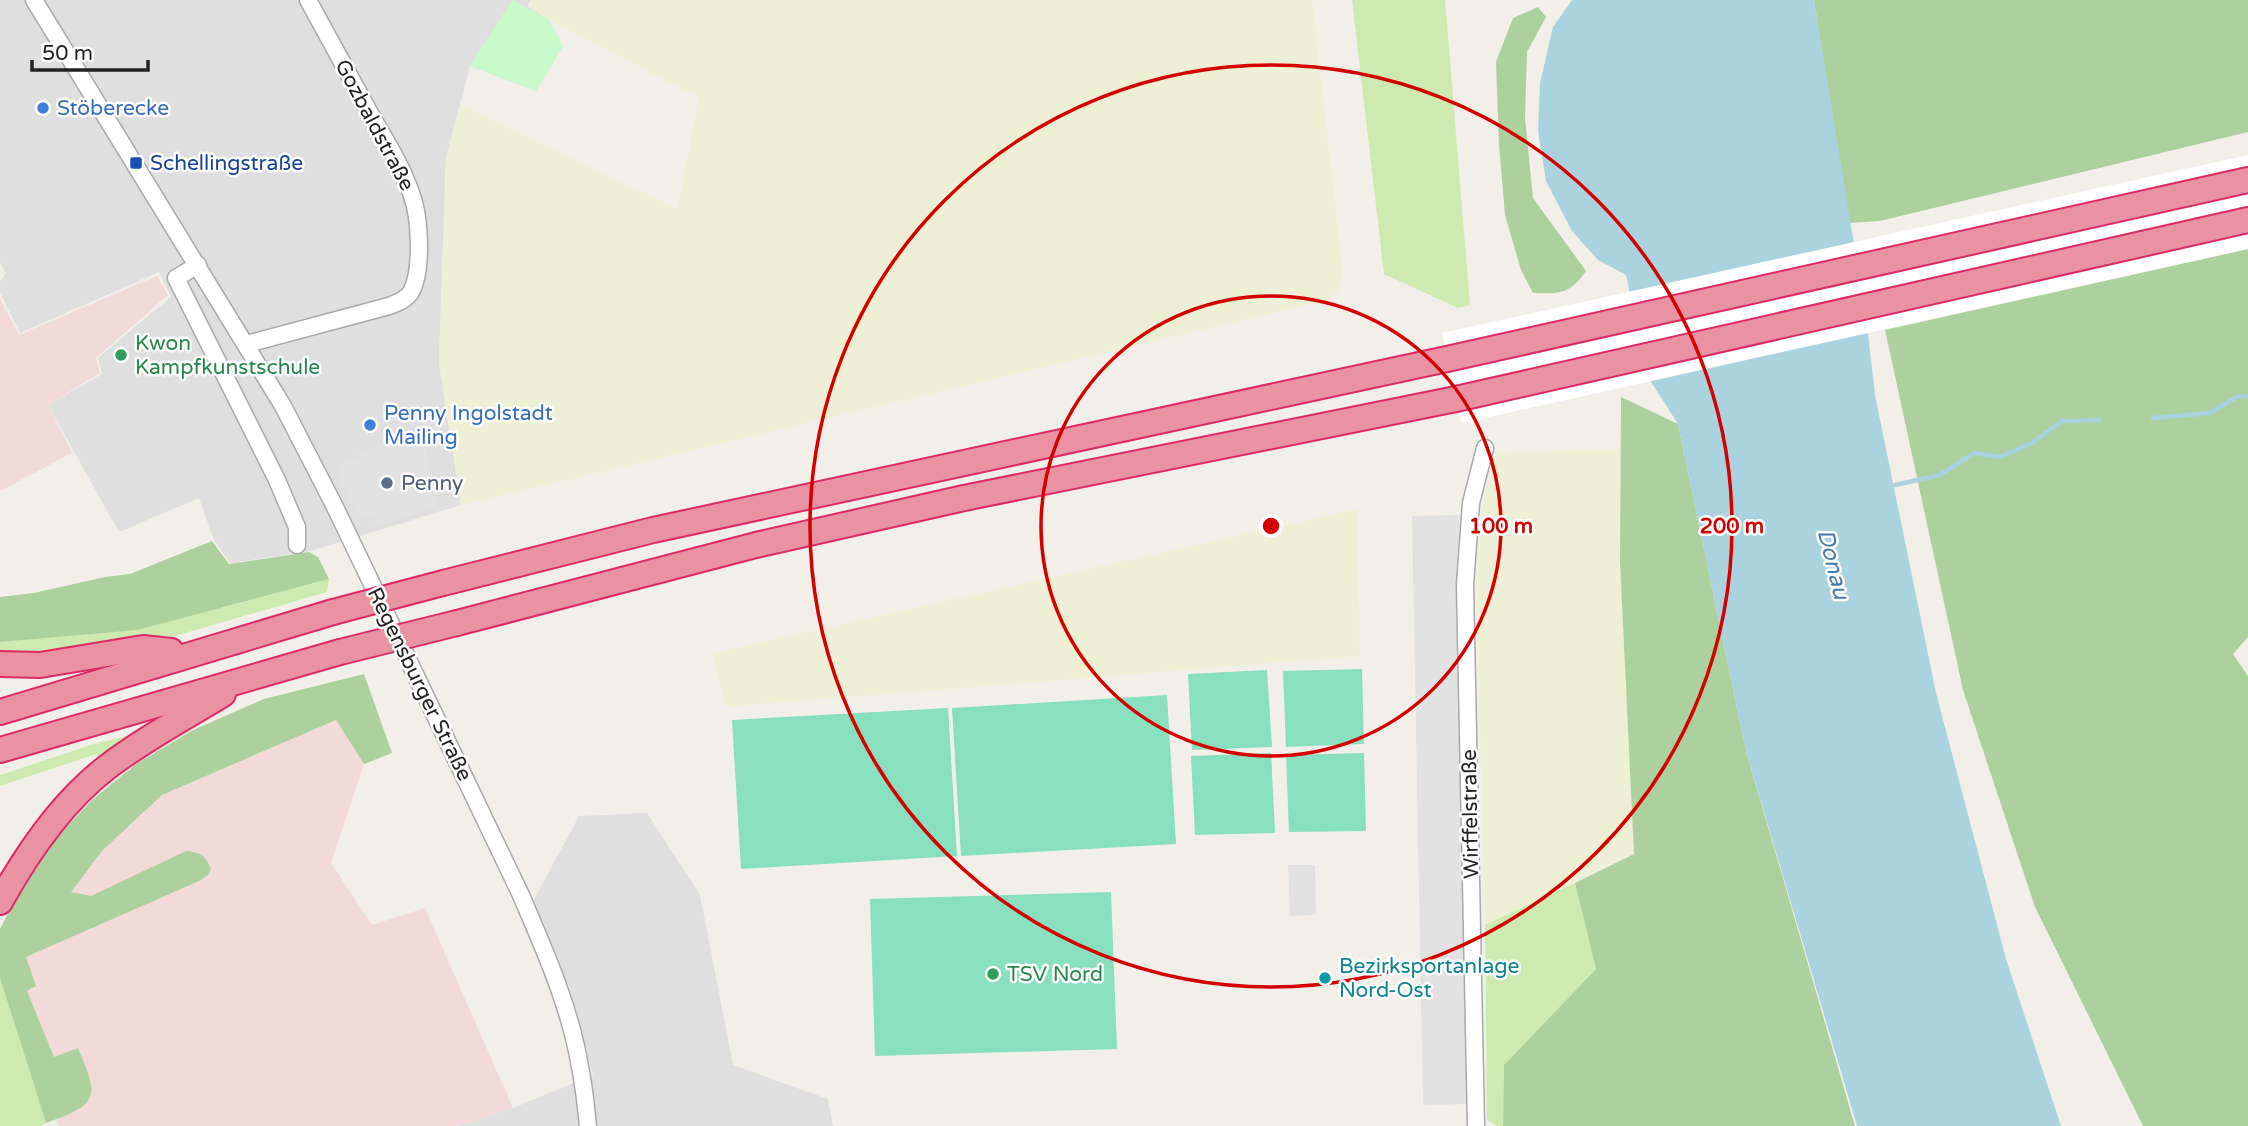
<svg xmlns="http://www.w3.org/2000/svg" width="2248" height="1126" viewBox="0 0 2248 1126" font-family="'Varela Round',sans-serif">
<style>
.residential{fill:#e0dfdf}
.commercial{fill:#f2dad9}
.farmland{fill:#eef0d5}
.grass{fill:#cdebb0}
.forest{fill:#add19e}
.park{fill:#c8facc}
.pitch{fill:#88e0be}
.parking{fill:#e2e2e2}
.water{fill:#aad3df}
.pier{fill:#fff}
.lines{fill:none;stroke-linecap:round;stroke-linejoin:round}
.stream{stroke:#aad3df;stroke-width:4.5}
.minor-casing{stroke:#a9a9a9;stroke-width:19}
.highway-casing{stroke:#dc2a67;stroke-width:28}
.minor{stroke:#fff;stroke-width:16}
.highway{stroke:#e892a2;stroke-width:24}
.highway-bridge-casing{stroke:#dc2a67;stroke-width:28;stroke-linecap:butt}
.highway-bridge{stroke:#e892a2;stroke-width:24}
.ring{fill:none;stroke:#d40000;stroke-width:3.5}
.shop-dot{fill:#3f7fe0;stroke:#fff;stroke-width:2.5}
.transit-dot{fill:#1a4fb4;stroke:#fff;stroke-width:2.5}
.leisure-dot{fill:#2e9e5b;stroke:#fff;stroke-width:2.5}
.service-dot{fill:#5c6f8a;stroke:#fff;stroke-width:2.5}
.culture-dot{fill:#0f9aa8;stroke:#fff;stroke-width:2.5}
.labels{text-anchor:middle;stroke-width:5;stroke-linejoin:round;paint-order:stroke}
.shop-label{font-size:21px;fill:#366cbe;stroke:#fff;text-anchor:start}
.street-label{font-size:21px;fill:#222;stroke:#fff}
.transit-label{font-size:21px;fill:#164399;stroke:#fff;text-anchor:start}
.leisure-label{font-size:21px;fill:#27864d;stroke:#fff;text-anchor:start}
.service-label{font-size:21px;fill:#4e5e75;stroke:#fff;text-anchor:start}
.culture-label{font-size:21px;fill:#0d838f;stroke:#fff;text-anchor:start}
.water-label{font-size:23px;font-style:italic;fill:#4a7aab;stroke:#fff}
.centre{fill:#d40000;stroke:#fff;stroke-width:3.5}
.ring-label{font-size:21px;text-anchor:middle;font-weight:bold;fill:#d40000;stroke:#fff;stroke-width:5;stroke-linejoin:round;paint-order:stroke}
</style>
<rect width="100%" height="100%" fill="#f2efe9"/>
<g class="residential">
<path d="M0,0H531L528,6L548,19L563,46L536,91L470,66L446,158L439,363L461,505L311,551L230,563L214,540L199,498L119,532L48,405L102,374L98,358L171,297L159,272L20,333L0,293V282L6,273L0,262Z"/>
<path d="M647,813L700,895L733,1065L828,1099L833,1126H456L513,1108L593,1075L570,989L531,905L579,816Z"/>
</g>
<g class="commercial">
<path d="M157,276L168,295L96,358L100,373L48,405L72,453L0,491V299L19,335Z"/>
<path d="M336,720L364,764L331,863L372,925L425,908L513,1108L456,1126H59L17,961L102,851L162,795Z"/>
</g>
<g class="farmland">
<path d="M531,0H1312L1343,272L1338,292L1324,301L461,505L439,363L446,158L460,104L677,209L699,98L548,19L527,6Z"/>
<path d="M1620,449V562L1634,854L1485,925L1476,575L1482,508L1496,453Z"/>
<path d="M1357,509L1360,656L725,707L713,653Z"/>
</g>
<g class="grass">
<path d="M1352,0H1445L1470,305L1458,308L1384,274Z"/>
<path d="M329,579L327,592L175,636L114,650L0,656V642L48,637L225,607Z"/>
<path d="M158,728L102,765L97,754L0,786V775L94,744Z"/>
<path d="M1575,883L1596,969L1504,1065L1503,1126H1497L1487,1120L1485,925Z"/>
<path d="M0,978L46,1123L41,1126H0Z"/>
</g>
<g class="forest">
<path d="M1814,0H2248V132L1880,221L1849,223Z"/>
<path d="M1538,7L1546,17L1527,52L1525,118L1533,198L1586,271C1570,294 1560,294 1533,293L1521,270L1505,215L1499,145L1496,62L1513,18Z"/>
<path d="M2248,249V637L2233,654L2248,676V1126H2143L2035,907L1963,690L1885,330Z"/>
<path d="M1621,397L1678,424L1746,751L1855,1126H1503L1504,1065L1596,969L1575,883L1634,854L1620,562Z"/>
<path d="M212,541L229,564L309,552L318,557L329,579L137,630L0,642V597L34,593L105,577L130,574Z"/>
<path d="M364,674L392,753L364,764L336,720L162,795L102,851L71,892L91,896L186,851C200,852 206,856 211,869L208,875L199,881L26,957L36,986L27,991L54,1057L78,1048C100,1098 98,1105 46,1123L0,978V929L17,896L50,844L92,800L136,764L193,730L264,699Z"/>
</g>
<path class="park" d="M512,0L548,19L563,46L536,91L470,66Z"/>
<g class="pitch">
<path d="M1362,669L1364,744L1286,747L1283,671Z"/>
<path d="M1267,670L1272,747L1192,750L1188,674Z"/>
<path d="M1167,695L1176,844L961,856L952,708Z"/>
<path d="M948,708L957,856L741,869L732,720Z"/>
<path d="M1271,753L1275,833L1195,835L1191,756Z"/>
<path d="M1364,753L1366,831L1289,832L1286,755Z"/>
<path d="M1111,892L1117,1049L875,1056L870,899Z"/>
</g>
<g class="parking">
<path d="M412,436L425,448L437,507L376,527L373,518L357,514L338,475L343,473L340,465L360,459L358,453Z"/>
<path d="M1459,515L1470,1104L1423,1105L1412,516Z"/>
<path d="M1288,865H1315L1316,915L1290,916Z"/>
</g>
<path class="water" d="M1572,0H1814L1867,324L1875,395L1936,693L2006,959L2061,1126H1857L1746,751L1678,424L1648,377L1626,275L1598,260L1572,231L1546,181L1538,131L1540,83L1553,27Z"/>
<path class="pier" d="M2248,155V249L1462,423L1442,333Z"/>
<g class="lines">
<g class="stream">
<path d="M2153,418L2210,413L2237,397L2248,396"/>
<path d="M1895,485L1940,475L1974,453L2000,457L2032,443L2062,421L2100,420"/>
</g>
<defs>
<g id="minor">
<path d="M34,0L283,406L335,507L520,893C544,949 570,1006 580,1067C584,1086 586,1106 588,1126"/>
<path d="M198,265L176,278L277,480L297,527V545"/>
<path d="M247,344L389,306C397,303 406,300 411,292C423,270 420,216 411,193C402,166 386,141 372,117C351,78 329,39 308,0"/>
<path d="M1476,1126L1465,585L1471,503L1485,448"/>
</g>
<g id="highway">
<path d="M443,583L653,530L1447,359L2248,180"/>
<path d="M457,623L756,545L964,498L1456,399L2248,220"/>
<path d="M0,664L40,665L143,648L171,651"/>
<path d="M0,712L333,612"/>
<path d="M0,750L340,652"/>
<path d="M0,902C27,853 61,803 106,768C142,740 184,718 223,694"/>
</g>
</defs>
<use href="#minor" class="minor-casing"/>
<use href="#highway" class="highway-casing"/>
<use href="#minor" class="minor"/>
<use href="#highway" class="highway"/>
<defs>
<g id="highway-bridge">
<path d="M333,612L443,583"/>
<path d="M340,652L457,623"/>
</g>
</defs>
<use href="#highway-bridge" class="highway-bridge-casing"/>
<use href="#highway-bridge" class="highway-bridge"/>
</g>
<g class="ring">
<circle cx="1271" cy="526" r="230"/>
<circle cx="1271" cy="526" r="461"/>
</g>
<g class="shop-dot">
<circle cx="43" cy="108" r="7"/>
<circle cx="370" cy="425" r="7"/>
</g>
<rect class="transit-dot" x="129" y="156" width="14" height="14" rx="3.5"/>
<g class="leisure-dot">
<circle cx="121" cy="355" r="7"/>
<circle cx="993" cy="974" r="7"/>
</g>
<circle class="service-dot" cx="387" cy="483" r="7"/>
<circle class="culture-dot" cx="1325" cy="978" r="7"/>
<g class="labels">
<g class="shop-label">
<text x="57" y="115">Stöberecke</text>
<text x="384" y="420">Penny Ingolstadt<tspan x="384" dy="24">Mailing</tspan></text>
</g>
<g class="street-label">
<text transform="translate(375 125) rotate(62)" y="7">Gozbaldstraße</text>
<text transform="translate(420 684) rotate(64)" y="7">Regensburger Straße</text>
<text transform="translate(1470 814) rotate(-91)" y="7">Wirffelstraße</text>
</g>
<g class="transit-label">
<text x="150" y="170">Schellingstraße</text>
</g>
<g class="leisure-label">
<text x="135" y="350">Kwon<tspan x="135" dy="24">Kampfkunstschule</tspan></text>
<text x="1007" y="981">TSV Nord</text>
</g>
<g class="service-label">
<text x="401" y="490">Penny</text>
</g>
<g class="culture-label">
<text x="1339" y="973">Bezirksportanlage<tspan x="1339" dy="24">Nord-Ost</tspan></text>
</g>
<g class="water-label">
<text transform="translate(1834 564) rotate(76)" y="8">Donau</text>
</g>
</g>
<circle cx="1271" cy="526" r="10" class="centre"/>
<g class="ring-label">
<text x="1501" y="533">100 m</text>
<text x="1732" y="533">200 m</text>
</g>
<path d="M32 60v10h116v-10" fill="none" stroke="#222222" stroke-width="3.5"/>
<text x="42" y="60" font-size="21" fill="#222222" stroke="#ffffff" stroke-width="5" paint-order="stroke">50 m</text>
</svg>
